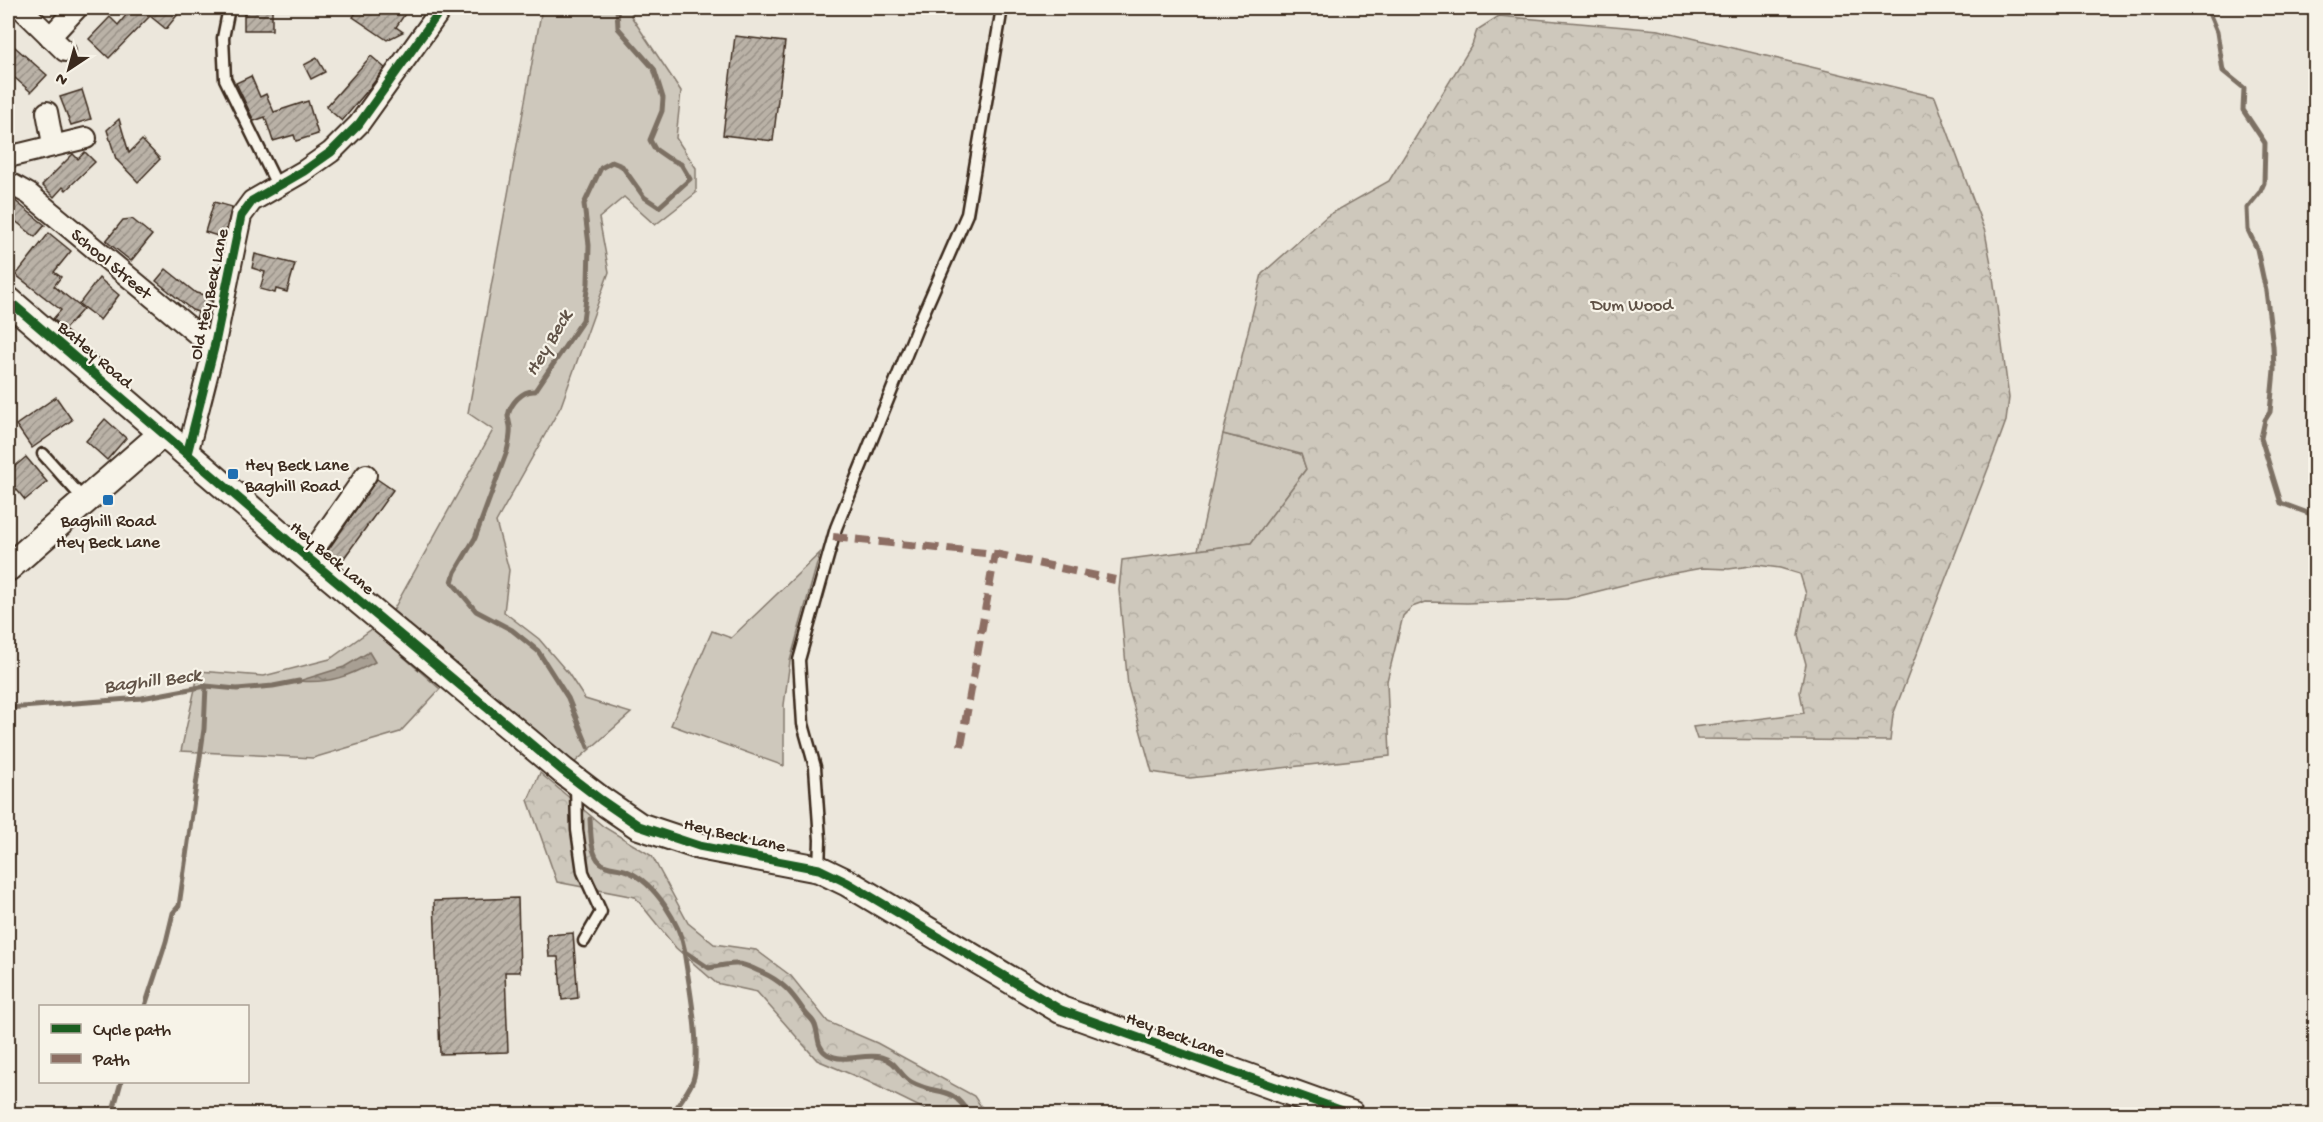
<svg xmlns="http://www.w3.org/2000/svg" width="2323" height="1122" viewBox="0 0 2323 1122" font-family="'Gochi Hand',sans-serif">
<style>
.grass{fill:#cec8bc;stroke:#84796d;stroke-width:1.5}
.forest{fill:url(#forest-crowns);stroke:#84796d;stroke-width:1.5}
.water{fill:url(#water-ripples);stroke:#7c7064;stroke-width:1.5}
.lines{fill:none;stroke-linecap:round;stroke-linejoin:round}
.stream{stroke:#7c7064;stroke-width:5}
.building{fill:url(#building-hatch);stroke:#3b2a1e;stroke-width:1.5}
.service-casing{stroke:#3b2a1e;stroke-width:15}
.minor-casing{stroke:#3b2a1e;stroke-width:24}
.tertiary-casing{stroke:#3b2a1e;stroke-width:30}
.service{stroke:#f7f3e8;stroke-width:10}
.minor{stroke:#f7f3e8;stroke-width:20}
.tertiary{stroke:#f7f3e8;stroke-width:26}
.quiet{stroke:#8d6e63;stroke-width:8;stroke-dasharray:15 8;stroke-linecap:butt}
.cycleway-casing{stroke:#f7f3e8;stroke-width:13}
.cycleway{stroke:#1b5e20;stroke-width:9}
.poi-dot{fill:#1f6fb2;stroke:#f7f3e8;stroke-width:2}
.labels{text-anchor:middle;stroke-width:4.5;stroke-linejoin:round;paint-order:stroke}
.street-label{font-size:18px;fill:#3b2a1e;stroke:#f7f3e8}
.park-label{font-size:18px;fill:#605246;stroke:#f7f3e8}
.poi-label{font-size:18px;fill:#3b2a1e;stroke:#f7f3e8;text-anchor:start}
.water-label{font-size:20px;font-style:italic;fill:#615347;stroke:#f7f3e8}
</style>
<defs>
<pattern id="forest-crowns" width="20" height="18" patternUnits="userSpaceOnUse" patternTransform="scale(1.5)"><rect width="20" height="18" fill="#cec8bc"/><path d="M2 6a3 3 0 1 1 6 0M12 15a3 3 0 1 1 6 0" fill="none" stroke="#b2aca1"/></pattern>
<pattern id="water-ripples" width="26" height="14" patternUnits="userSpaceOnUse" patternTransform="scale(1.5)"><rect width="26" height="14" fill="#a89f93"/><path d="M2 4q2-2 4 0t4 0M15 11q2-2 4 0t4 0" fill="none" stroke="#8a8277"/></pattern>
<pattern id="building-hatch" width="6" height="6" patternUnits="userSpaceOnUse" patternTransform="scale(1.5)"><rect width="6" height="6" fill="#bab2a7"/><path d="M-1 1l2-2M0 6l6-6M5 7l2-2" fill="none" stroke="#989187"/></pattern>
</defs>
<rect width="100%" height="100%" fill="#ece7dc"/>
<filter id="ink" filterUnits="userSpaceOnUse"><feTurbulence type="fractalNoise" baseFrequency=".0167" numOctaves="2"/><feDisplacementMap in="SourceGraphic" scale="12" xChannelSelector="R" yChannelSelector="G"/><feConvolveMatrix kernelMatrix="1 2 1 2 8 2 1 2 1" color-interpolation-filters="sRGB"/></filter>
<g filter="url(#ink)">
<g class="grass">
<path d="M542,8H633L631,16L681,91L676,138L696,168V193L655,225L624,197L599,218L609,272L561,406L496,522L509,570L504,612L539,639L568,673L585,699L631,713L574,763L391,614L493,430L468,413Z"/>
<path d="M1223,434L1301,454L1306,469L1251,543L1198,550Z"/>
<path d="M820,553L790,661L784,705V766L671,725L712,631L731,638Z"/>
<path d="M372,629L440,689L400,732L313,758L181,751L199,671L264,676L330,659Z"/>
</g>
<g class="forest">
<path d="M1499,16L1659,30L1935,97L1985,232L1992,269L2009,398L2006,421L1998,443L1893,715L1890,741L1697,739L1693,727L1804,713L1800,692L1806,664L1798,635L1806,594L1800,574L1780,568L1757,565L1729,569L1702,568L1663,575L1567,599L1467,603L1426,602L1412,607L1403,616L1387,681L1390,756L1190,778L1152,772L1128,686L1119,590L1122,560L1251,543L1306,469L1301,454L1223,434L1262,274L1327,216L1389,181L1472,45L1477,30Z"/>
<path d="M540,773L604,827L652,856L688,923L714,944L756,950L791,976L828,1022L877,1043L974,1096L986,1114H934L867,1081L817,1060L757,992L716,983L676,948L635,897L557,882L528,800Z"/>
</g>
<path class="water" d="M369,652L375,662C349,676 329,684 299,681L344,667Z"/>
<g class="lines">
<g class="stream">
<path d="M2210,8L2209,13L2217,32L2223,71L2244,88L2243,110L2265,143L2264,183L2260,192L2247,208L2248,230L2257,249L2266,291L2273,346L2274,370L2270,412L2265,420L2261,438L2281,503L2316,516"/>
<path d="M8,708L142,698L206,686L237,689L273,686L299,681"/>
<path d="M588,747L568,698L538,651L512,630L476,611L452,582L455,572L475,538L507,451C509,443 511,435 510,426C510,426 508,417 508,416C510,404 522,390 535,391L583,320L588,283L589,245L584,204L601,168L612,162L622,166L644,197L659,207L690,179L681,164L668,158L655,149L650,140L662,111L663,98L654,69L618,28L617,8"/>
<path d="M590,819C591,832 590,849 598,860C606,870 617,866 627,871C655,883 680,923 685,952L709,968C718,966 727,964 736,964C748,964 752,969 761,972C782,981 792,993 804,1011C808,1017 813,1019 815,1025C819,1035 816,1047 827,1054C844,1064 862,1053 881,1057C897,1061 899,1075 911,1082C938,1097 950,1083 969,1114"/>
<path d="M145,1006L166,942L173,913L179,906L204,729L206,686"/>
<path d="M112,1114L121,1082"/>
<path d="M674,1114C678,1101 690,1092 694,1077C701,1045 689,985 684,951"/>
</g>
</g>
<g class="building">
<path d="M132,8H183L166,29L150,16L109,58L89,39L110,17L118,25Z"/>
<rect x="244" y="8" width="28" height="22"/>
<path d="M359,8H409L396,27L403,32L387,40L353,17Z"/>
<path d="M735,36L785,42L773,141L723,135Z"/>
<path d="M8,41L47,75L31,92L8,72Z"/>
<path d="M371,56L385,68L368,90L342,121L326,107Z"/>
<path d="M317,58L325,72L311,79L304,65Z"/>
<path d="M251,76L260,97L266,94L274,112L308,101L318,134L296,141L294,135L273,141L265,117L254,121L236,83Z"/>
<path d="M82,90L91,119L71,125L60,97Z"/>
<path d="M119,119L129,153L142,140L160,159L138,182L116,159L107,130Z"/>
<path d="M85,152L95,162L66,190L63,187L54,197L42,185L73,154L78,159Z"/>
<path d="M14,200L45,225L35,237L8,215V209Z"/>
<path d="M214,202L232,207L224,238L205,232Z"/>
<path d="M132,219L152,235L131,261L106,241L123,220Z"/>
<path d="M49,233L71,251L54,272L61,277L54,286L83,309L65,329L53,319L61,310L16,275Z"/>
<path d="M255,254L295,264L287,292L276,289L275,293L260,289L265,272L252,268Z"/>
<path d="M166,269L196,293L209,296L208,299L212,300L207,322L198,319L196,318L198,312L192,310L156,281Z"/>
<path d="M99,278L119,295L100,320L79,304Z"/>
<path d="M56,397L72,420L32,448L16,425Z"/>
<path d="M105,419L126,438L107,460L86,441Z"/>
<path d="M26,457L47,482L25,500L8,479V472Z"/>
<path d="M377,479L393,490L339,565L326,553Z"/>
<path d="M518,898L520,972H505L508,1052L440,1054L434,901Z"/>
<path d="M573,933L578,998L562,1000L558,957H549L547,935Z"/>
</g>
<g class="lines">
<defs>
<g id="service">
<path d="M229,8L223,38L225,79L278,187"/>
<path d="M43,454L85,501"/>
<path d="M576,785L577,830L583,872L601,912L584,941"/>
<path d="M819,869L820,840L815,767L803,724L799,660L836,528L917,328L967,214L1002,8"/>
</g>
<g id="minor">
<path d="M21,8L65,51"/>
<path d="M50,37L77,8"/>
<path d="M47,112L53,144"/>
<path d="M8,157L86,138"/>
<path d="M8,186L13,185L29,194L214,348"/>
<path d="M187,454L214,348L241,216L252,201L304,171L331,152L359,124L442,8"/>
<path d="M308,558L366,475"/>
</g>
<g id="tertiary">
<path d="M8,300L308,558L563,771L601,800L639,826L699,846L819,869L848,883L1061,1010L1351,1114"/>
<path d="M8,568L163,433"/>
</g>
</defs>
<use href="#service" class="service-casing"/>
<use href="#minor" class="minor-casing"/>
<use href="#tertiary" class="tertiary-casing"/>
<use href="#service" class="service"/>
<use href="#minor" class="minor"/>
<use href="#tertiary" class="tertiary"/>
<g class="quiet">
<path d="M833,537L995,554L1115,580"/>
<path d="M961,746L995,554"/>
</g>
<defs>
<g id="cycleway">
<path d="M8,300L308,558L563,771L601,800L639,826L699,846L819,869L848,883L1061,1010L1351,1114"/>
<path d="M187,454L214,348L241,216L252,201L304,171L331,152L359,124L442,8"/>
</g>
</defs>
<use href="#cycleway" class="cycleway-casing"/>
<use href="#cycleway" class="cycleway"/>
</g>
</g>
<g class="poi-dot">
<rect x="227" y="468" width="12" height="12" rx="3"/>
<rect x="102" y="494" width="12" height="12" rx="3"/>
</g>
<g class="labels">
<g class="street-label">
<text transform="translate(112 263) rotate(40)" y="6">School Street</text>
<text transform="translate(208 294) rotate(-78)" y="6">Old Hey Beck Lane</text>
<text transform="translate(96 354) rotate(41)" y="6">Batley Road</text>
<text transform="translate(333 557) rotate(40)" y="6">Hey Beck Lane</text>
<text transform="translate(735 834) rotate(13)" y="6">Hey Beck Lane</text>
<text transform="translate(1176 1034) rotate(20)" y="6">Hey Beck Lane</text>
</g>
<g class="park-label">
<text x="1632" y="310">Dum Wood</text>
</g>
<g class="poi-label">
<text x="245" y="470">Hey Beck Lane<tspan x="245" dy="21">Baghill Road</tspan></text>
<text x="108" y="526" text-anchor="middle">Baghill Road<tspan x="108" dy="21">Hey Beck Lane</tspan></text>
</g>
<g class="water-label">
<text transform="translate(547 342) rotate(-59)" y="7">Hey Beck</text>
<text transform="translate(152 679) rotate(-7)" y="7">Baghill Beck</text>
</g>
</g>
<rect width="2323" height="1122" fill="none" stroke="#f7f3e8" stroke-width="30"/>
<rect x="15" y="15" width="2293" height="1092" fill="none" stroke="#3b2a1e" stroke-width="2" filter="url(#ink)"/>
<rect x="39" y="1005" width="210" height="78" fill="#f7f3e8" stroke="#aca397" stroke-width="1.5"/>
<rect x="51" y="1024" width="30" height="9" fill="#1b5e20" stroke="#aca397" stroke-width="1.5"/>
<text x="93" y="1035" font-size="18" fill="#3b2a1e">Cycle path</text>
<rect x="51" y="1054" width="30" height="9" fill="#8d6e63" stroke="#aca397" stroke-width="1.5"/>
<text x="93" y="1065" font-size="18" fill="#3b2a1e">Path</text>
<g transform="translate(69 69) rotate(216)" stroke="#f7f3e8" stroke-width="4.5" paint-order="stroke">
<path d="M0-4.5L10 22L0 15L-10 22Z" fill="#3b2a1e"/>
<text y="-9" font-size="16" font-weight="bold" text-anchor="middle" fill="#3b2a1e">N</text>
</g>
</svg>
